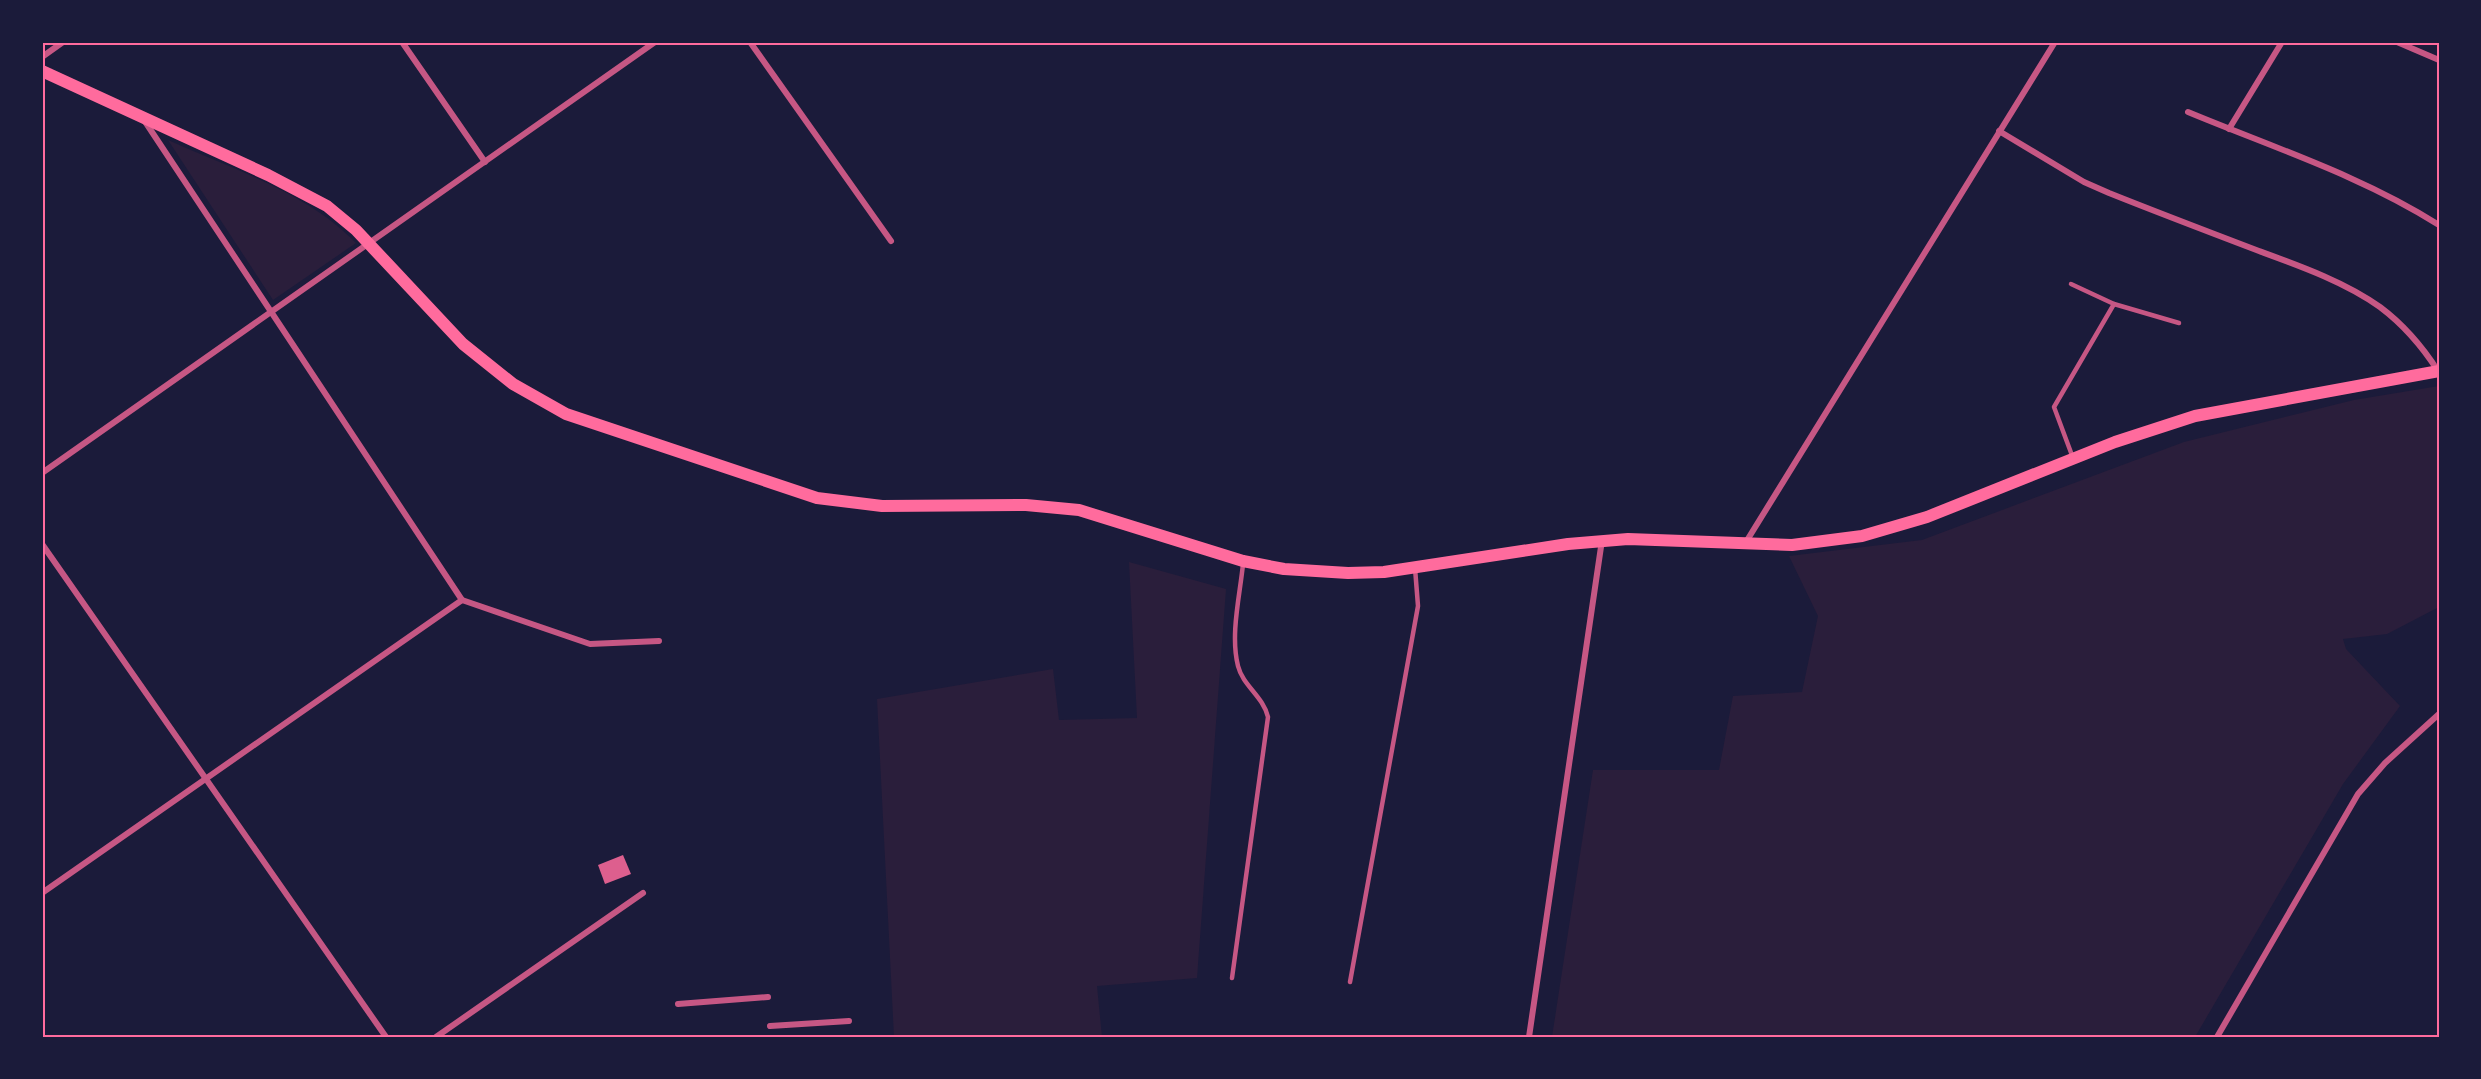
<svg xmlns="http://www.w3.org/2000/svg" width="2481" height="1079" viewBox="0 0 2481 1079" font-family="Figtree,sans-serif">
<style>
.green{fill:#2a1e3b}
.building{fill:#dd5f8e}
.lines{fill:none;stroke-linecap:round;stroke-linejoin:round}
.service{stroke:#c65784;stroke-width:4.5}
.minor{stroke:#c65784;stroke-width:6}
.secondary{stroke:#ff6b9d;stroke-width:12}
.neatline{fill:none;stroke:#ff6b9d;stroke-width:2}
</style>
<rect width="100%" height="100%" fill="#1b1b3a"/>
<g class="green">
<path d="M168,140C232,169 307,192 356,243L273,300Z"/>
<path d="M2439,386V607L2387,634L2343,639L2346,649L2400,706L2343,784L2195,1037H1552L1593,770H1719L1733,696L1802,692L1818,616L1789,556L1922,540L2184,442L2354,400Z"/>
<path d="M1129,562L1226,589L1197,978L1097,986L1102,1037H894L877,699L1053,669L1059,720L1137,718Z"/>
</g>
<path class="building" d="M623,855L631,874L605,884L598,865Z"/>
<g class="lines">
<g class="service">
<path d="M2071,284L2114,304L2179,323"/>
<path d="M2073,458L2054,407L2114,304"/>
<path d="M1232,978L1268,717C1263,696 1243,686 1238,666C1230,635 1240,595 1243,564"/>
<path d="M1350,982L1418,606L1415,568"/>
</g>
<g class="minor">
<path d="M402,42L485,162"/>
<path d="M750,42L891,241"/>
<path d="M2397,42L2439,60"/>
<path d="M42,57L63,42"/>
<path d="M2188,112C2272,147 2362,176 2439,225"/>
<path d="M144,120L462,600"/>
<path d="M2229,129L2282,42"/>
<path d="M1999,131L2084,182L2109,193C2159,213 2209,232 2259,251C2300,266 2345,282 2380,307C2404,325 2422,346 2438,371"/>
<path d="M42,473L655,42"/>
<path d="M1746,542L2055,42"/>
<path d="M42,544L386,1037"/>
<path d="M42,893L462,600L590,644L659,641"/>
<path d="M678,1004L768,997"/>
<path d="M770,1026L849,1021"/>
<path d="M436,1037L643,893"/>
<path d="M1529,1037L1602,540"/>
<path d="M2217,1037L2358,794L2385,763L2439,714"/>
</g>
<path class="secondary" d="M42,71L268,175L327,206L356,230L463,344L513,384L566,414L817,498L882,506L1026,505L1079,510L1243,561L1284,569L1348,573L1384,572L1568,544L1628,539L1792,545L1862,536L1927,517L2115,442L2195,416L2439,371"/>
</g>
<rect width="2481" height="1079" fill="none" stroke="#1b1b3a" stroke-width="87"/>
<rect x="44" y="44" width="2394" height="992" class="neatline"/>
</svg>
